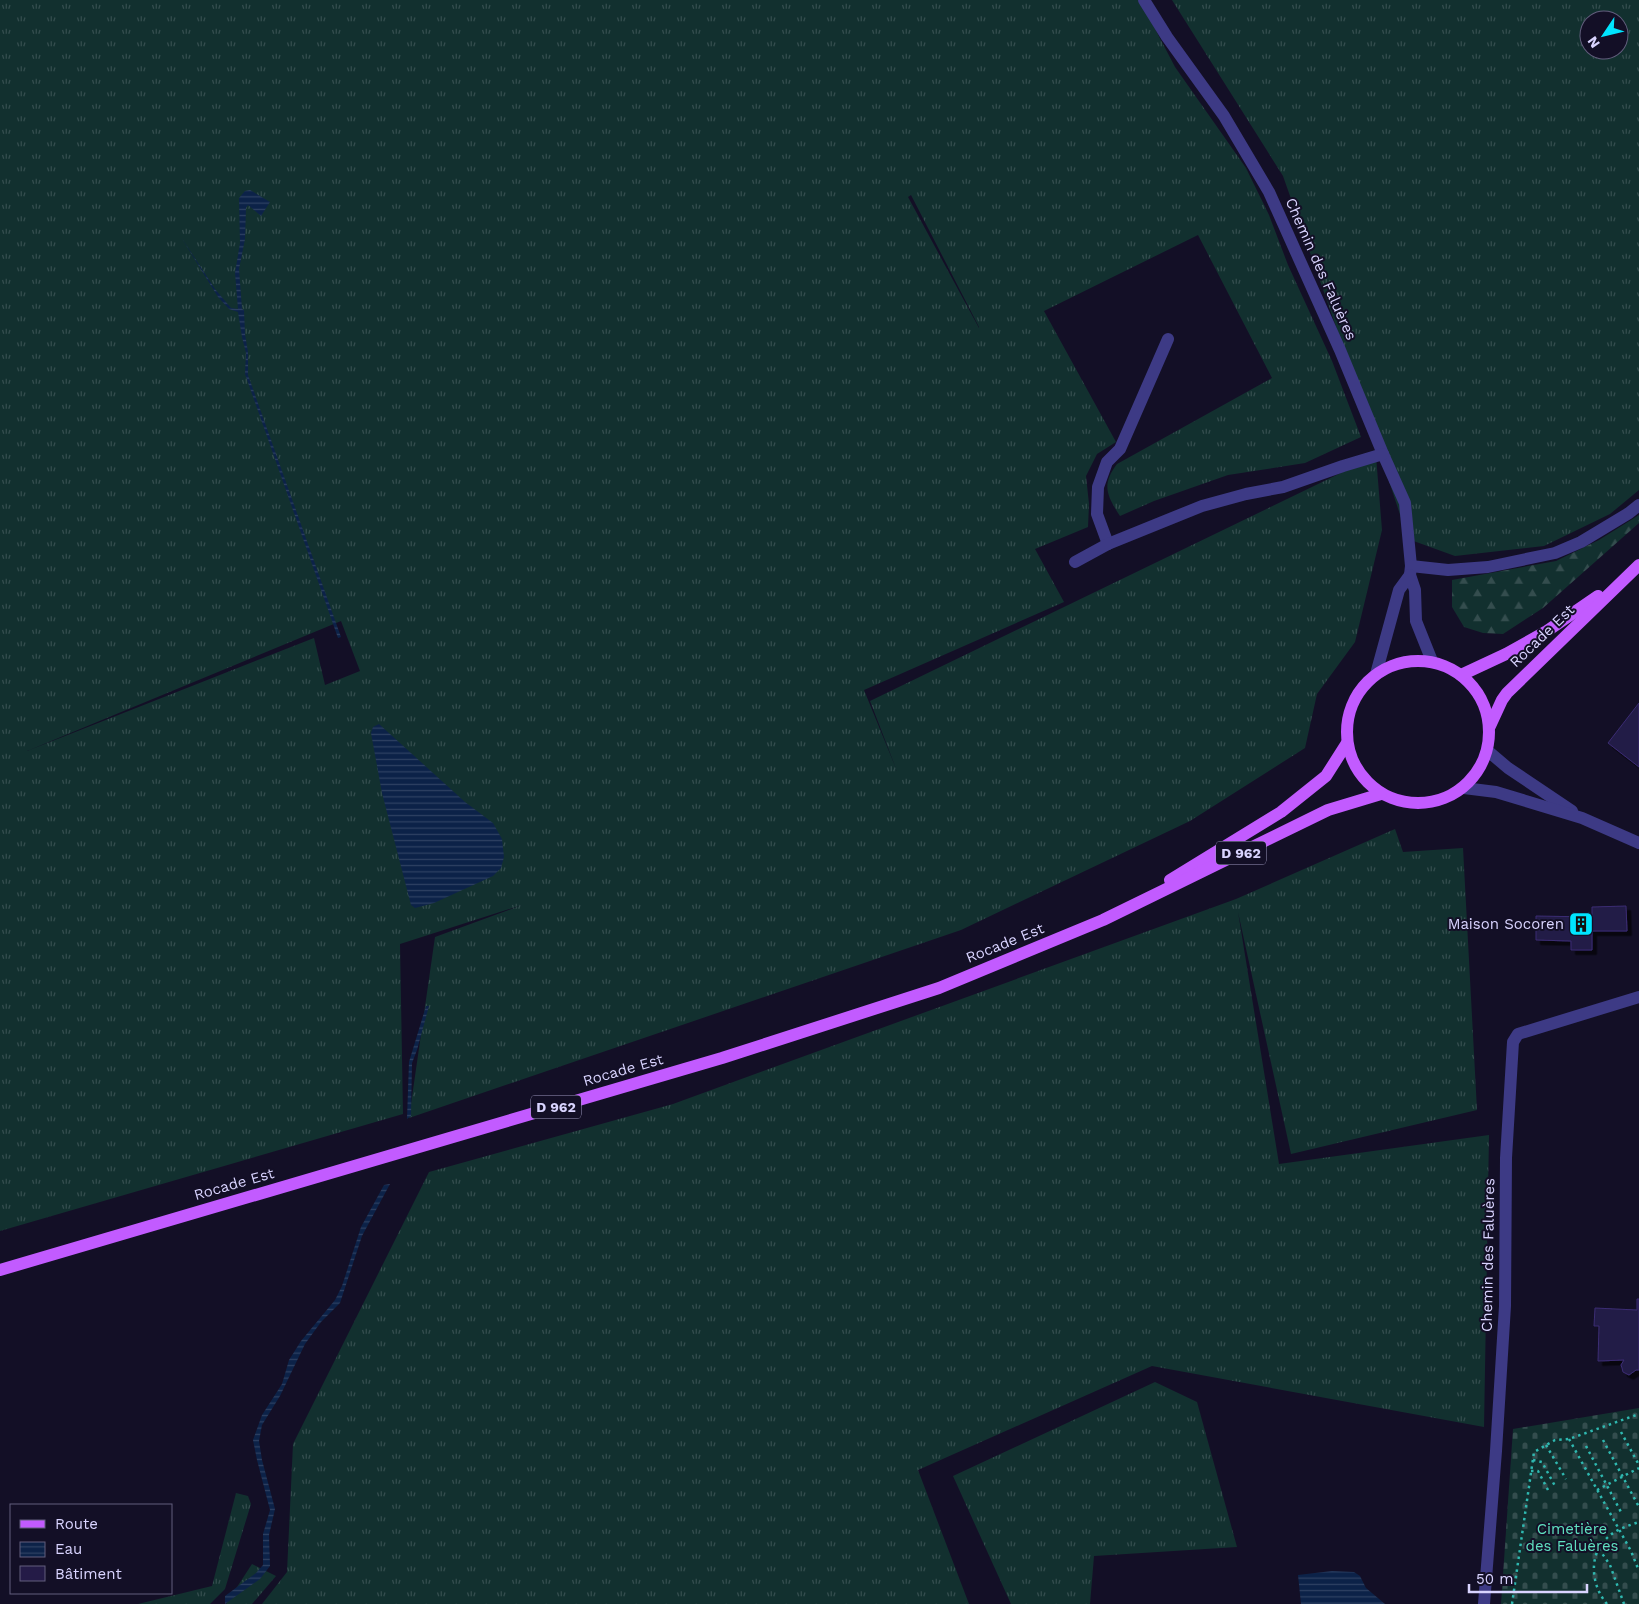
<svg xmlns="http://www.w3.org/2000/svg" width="1639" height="1604" viewBox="0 0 1639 1604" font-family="'Work Sans',sans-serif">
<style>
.grass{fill:url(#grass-tufts);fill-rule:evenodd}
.forest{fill:url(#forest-firs)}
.cemetery{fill:url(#cemetery-stones)}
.water{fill:url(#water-rules)}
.building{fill:#241b47;stroke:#3b2d73;filter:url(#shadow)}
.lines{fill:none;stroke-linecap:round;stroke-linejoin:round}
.path{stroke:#2fb8b0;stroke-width:2.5;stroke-dasharray:2.5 4;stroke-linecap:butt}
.minor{stroke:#3d3a85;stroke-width:12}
.major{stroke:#c25bff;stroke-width:12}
.labels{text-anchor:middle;stroke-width:4;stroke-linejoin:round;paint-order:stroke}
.shield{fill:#130f26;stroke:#9e99be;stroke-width:1}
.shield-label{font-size:14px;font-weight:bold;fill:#d9d4ff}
.street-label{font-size:15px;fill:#d9d4ff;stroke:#130f26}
.poi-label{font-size:15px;fill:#d9d4ff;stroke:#130f26;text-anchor:end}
.park-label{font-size:15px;fill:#5fe0c0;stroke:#130f26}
</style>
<defs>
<pattern id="grass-tufts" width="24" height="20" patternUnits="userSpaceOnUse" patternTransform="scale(1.25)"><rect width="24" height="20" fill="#12302f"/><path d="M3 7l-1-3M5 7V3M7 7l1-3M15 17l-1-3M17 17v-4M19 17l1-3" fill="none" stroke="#344d4e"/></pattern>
<pattern id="forest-firs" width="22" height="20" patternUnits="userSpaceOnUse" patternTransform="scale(1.25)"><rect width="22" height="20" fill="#12302f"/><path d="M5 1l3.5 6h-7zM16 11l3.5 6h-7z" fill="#344d4e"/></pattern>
<pattern id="cemetery-stones" width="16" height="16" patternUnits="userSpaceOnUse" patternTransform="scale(1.25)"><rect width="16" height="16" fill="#12302f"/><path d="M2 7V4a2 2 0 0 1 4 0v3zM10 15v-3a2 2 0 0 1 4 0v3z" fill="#344d4e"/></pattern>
<pattern id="water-rules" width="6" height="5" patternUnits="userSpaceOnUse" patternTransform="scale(1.25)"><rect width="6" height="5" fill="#0c2248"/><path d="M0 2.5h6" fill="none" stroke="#2f4163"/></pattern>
<filter id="shadow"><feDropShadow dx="4.5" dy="4.5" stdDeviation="0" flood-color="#0009"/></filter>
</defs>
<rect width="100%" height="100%" fill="#130f26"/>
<g class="grass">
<path d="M0,0H1140L1175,67L1246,168L1269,215L1288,265L1332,361L1361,437L1305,463L1228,475L1154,501L1120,516C1107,496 1101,485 1117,464L1272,378L1198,235L1044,311L1116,442L1097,454L1086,476L1089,504L1088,527L1035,549L1064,602L864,690L897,771L870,701L1376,456L1382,530L1355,642L1317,694L1305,748L1190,821L961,930L409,1118L435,937L522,905L400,944L403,1114L0,1231ZM911,195L979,327V328L908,197ZM341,621L360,671L325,685L314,638L27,751Z"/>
<path d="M1172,0H1639V490L1610,514L1544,546L1455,556L1408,539L1370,423L1283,176ZM1589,20H1619V50H1589Z"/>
<path d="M1395,829L1403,852L1463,848L1477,1110L1291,1154L1238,912L1279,1164L1489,1135L1484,1427L1152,1366L918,1470L969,1604H262L287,1572L293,1444L429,1172L673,1104L1236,899Z"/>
<path d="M1155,1382L1197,1402L1237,1547L1094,1556L1090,1604H1011L953,1476Z"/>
<path d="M236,1493L248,1496L251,1504L225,1589L210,1604H138L212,1586Z"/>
<path d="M252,1564L276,1576L252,1604H226Z"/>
</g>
<path class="forest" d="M1639,515V523L1543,608L1503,634L1483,633L1464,627L1452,607V580L1556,561L1599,540Z"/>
<path class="cemetery" d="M1639,1408V1604H1501L1513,1429Z"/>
<g class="water">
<path d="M250,190L270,202L261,216L248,205L246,208L245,239L239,269L242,309L244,310L245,334L248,352V375L341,637L338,638L245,374L246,353L242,337L238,312L229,309L218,297L181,237L215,289L231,308L238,309L235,273L240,243L239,198L245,191Z"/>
<path d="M379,724L465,802L493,823L502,839L504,857L501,868L493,876L434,903L415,908L411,905L382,793L371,733L373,727Z"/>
<path d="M426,1006H429L417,1050L412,1063L411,1116L407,1119L409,1062Z"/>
<path d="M390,1184L362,1236L340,1303L321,1322L305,1344L280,1396L262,1425L259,1441L262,1460L275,1509L269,1535L270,1566L260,1579L225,1604V1596L256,1573L263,1565V1534L270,1510L257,1460L253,1440L262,1415L282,1384L289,1360L301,1341L335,1300L342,1286L361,1227L384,1185Z"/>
<path d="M1332,1571L1354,1572L1360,1576L1366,1588L1385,1604H1301L1298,1575Z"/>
</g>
<g class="building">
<path d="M1639,703V767L1608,743Z"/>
<path d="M1626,906L1627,931H1592V950H1571V941L1536,940V916L1592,917V907Z"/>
<path d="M1637,1299H1639V1370H1636L1629,1375L1623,1372L1622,1368L1621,1365L1624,1360L1598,1361L1599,1326H1594L1595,1308L1637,1310Z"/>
</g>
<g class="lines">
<g class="path">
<path d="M1621,1432L1639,1465"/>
<path d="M1569,1439L1631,1551L1639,1571"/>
<path d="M1603,1440L1639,1507"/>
<path d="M1546,1445L1566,1479"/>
<path d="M1586,1446L1622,1514"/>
<path d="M1533,1460L1542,1462L1555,1486"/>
<path d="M1531,1471H1538L1548,1490"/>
<path d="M1597,1490L1639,1468"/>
<path d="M1599,1549L1610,1565L1624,1604"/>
<path d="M1512,1604L1534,1452L1555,1440L1569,1439L1639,1414"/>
<path d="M1607,1604C1592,1587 1588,1557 1605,1540C1614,1530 1627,1526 1639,1522"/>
</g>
<g class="minor">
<path d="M1144,0L1167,37L1224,116L1269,192L1340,350L1383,454L1405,503L1411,566L1410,575L1415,590L1416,621L1432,661"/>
<path d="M1108,544L1097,514L1098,487L1107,462L1120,449L1168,339"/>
<path d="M1075,562L1108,544L1202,506L1246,494L1283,487L1343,466L1383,454"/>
<path d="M1411,566L1448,570L1488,567L1555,553L1581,542L1629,513L1639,505"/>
<path d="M1376,674L1399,590L1410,575"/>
<path d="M1488,751L1508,768L1572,811"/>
<path d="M1464,788L1496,792L1582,818L1639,843"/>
<path d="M1484,1604L1496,1451L1505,1306L1506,1158L1513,1042L1518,1034L1639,997"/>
</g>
<g class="major">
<circle cx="1418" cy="732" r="71"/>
<path d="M1461,675L1506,654L1547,631L1598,596"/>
<path d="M1490,726L1502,700L1507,693L1639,565"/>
<path d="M1170,880L1281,812L1326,776L1347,743"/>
<path d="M0,1270L722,1058L939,988L1103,920L1328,810L1381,794"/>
</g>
</g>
<defs>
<symbol id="building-square" viewBox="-11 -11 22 22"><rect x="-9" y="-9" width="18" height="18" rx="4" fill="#00e5ff" stroke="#130f26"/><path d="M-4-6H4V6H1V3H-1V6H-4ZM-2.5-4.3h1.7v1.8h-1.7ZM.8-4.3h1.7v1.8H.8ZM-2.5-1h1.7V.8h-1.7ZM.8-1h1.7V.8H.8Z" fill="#111"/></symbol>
</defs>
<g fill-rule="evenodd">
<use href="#building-square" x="1567" y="910" width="28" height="28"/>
</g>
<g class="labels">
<g class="shield">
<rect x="1216" y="841.5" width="50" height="23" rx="4"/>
<rect x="531" y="1095.5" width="50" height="23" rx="4"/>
</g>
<g class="shield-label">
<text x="1241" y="858">D 962</text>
<text x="556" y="1112">D 962</text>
</g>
<g class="street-label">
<text transform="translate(1321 269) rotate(66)" y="5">Chemin des Faluères</text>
<text transform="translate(1542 636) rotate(-44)" y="5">Rocade Est</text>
<text transform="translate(1005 943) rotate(-22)" y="5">Rocade Est</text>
<text transform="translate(623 1070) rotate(-16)" y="5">Rocade Est</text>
<text transform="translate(234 1184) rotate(-16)" y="5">Rocade Est</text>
<text transform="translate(1488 1255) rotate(-89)" y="5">Chemin des Faluères</text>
</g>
<g class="poi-label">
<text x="1564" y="929">Maison Socoren</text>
</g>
<g class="park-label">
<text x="1572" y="1534">Cimetière<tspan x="1572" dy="17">des Faluères</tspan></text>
</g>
</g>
<rect x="10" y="1504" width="162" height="90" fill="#130f26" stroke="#625e7d"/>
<rect x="20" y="1520" width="25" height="8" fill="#c25bff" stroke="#625e7d"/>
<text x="55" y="1529" font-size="15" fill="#d9d4ff">Route</text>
<rect x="20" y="1542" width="25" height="15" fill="url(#water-rules)" stroke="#625e7d"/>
<text x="55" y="1554" font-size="15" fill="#d9d4ff">Eau</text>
<rect x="20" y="1566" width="25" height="15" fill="#241b47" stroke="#625e7d"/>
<text x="55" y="1579" font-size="15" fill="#d9d4ff">Bâtiment</text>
<g transform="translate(1604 35) rotate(235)"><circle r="24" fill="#130f26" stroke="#625e7d"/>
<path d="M0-4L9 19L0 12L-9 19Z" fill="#00e5ff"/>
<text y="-8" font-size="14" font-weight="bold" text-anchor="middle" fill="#d9d4ff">N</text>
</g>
<path d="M1469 1584v8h118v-8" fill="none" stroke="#d9d4ff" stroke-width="2.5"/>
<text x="1476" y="1584" font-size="15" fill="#d9d4ff" stroke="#130f26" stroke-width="4" paint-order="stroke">50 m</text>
</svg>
